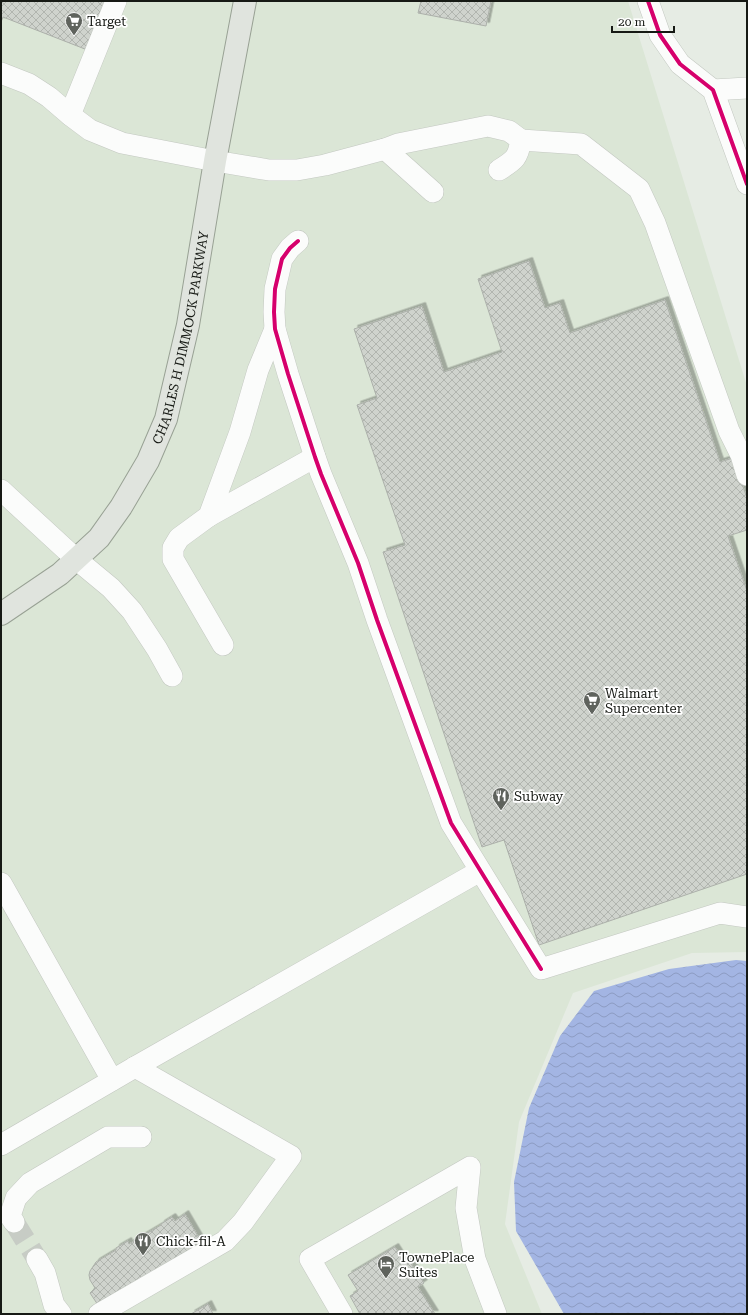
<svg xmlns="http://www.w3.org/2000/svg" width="748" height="1315" viewBox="0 0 748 1315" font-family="'Roboto Serif',serif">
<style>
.built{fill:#dbe6d6}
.water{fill:url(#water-waves)}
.building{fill:url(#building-cross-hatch);stroke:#acb0aa;filter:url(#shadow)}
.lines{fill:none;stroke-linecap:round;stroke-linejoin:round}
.minor-tunnel{stroke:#c7ccc5;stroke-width:21;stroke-dasharray:21 10;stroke-linecap:butt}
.minor-casing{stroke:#c3c8c1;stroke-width:22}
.major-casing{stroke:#98a194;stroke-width:24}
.minor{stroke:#fbfcfb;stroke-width:21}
.major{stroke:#e0e4de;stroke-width:22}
.cycleway-casing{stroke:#fff;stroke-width:6}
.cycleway{stroke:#d6006c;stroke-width:4}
.labels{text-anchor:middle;stroke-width:3.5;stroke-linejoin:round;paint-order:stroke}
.poi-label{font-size:13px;fill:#161914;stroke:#fff;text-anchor:start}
.street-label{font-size:13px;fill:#161914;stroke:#fff}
</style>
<defs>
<pattern id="water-waves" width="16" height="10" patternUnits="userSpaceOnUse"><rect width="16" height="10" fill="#a3b5e3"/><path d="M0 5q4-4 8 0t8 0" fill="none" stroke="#8c9bc2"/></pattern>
<pattern id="building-cross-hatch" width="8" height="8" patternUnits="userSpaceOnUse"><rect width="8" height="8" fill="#cfd3cd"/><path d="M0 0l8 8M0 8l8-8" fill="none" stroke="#b1b5af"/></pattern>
<filter id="shadow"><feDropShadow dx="3.5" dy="-3.5" stdDeviation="0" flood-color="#0004"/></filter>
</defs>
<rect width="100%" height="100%" fill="#e6ece4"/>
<path class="built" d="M1,1H628L747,386V952L692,953L573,993L519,1122L505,1224L542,1314H1Z"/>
<path class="water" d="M736,960L747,961V1314H564L516,1231L514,1182L529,1108L560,1036L594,991L669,969Z"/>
<g class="building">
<path d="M1,1H109L90,51L3,17L1,22Z"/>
<path d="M421,1H491L486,26L418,13Z"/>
<path d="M529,261L545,308L560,303L570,333L665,300L720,462L733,458L747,498V530L728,536L747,591V874L539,945L504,840L482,847L383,552L405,545L357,405L377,398L354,329L422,306L444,372L502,352L478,279Z"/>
<path d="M185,1214L202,1243L98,1305L90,1293L95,1288L90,1280L89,1275L90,1271L96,1262L116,1250V1248L128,1241L129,1244L161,1225V1224L172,1217L175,1221Z"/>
<path d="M395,1247L404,1261L408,1259L424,1283L418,1287L435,1314H360L350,1296L358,1291L348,1275Z"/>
<path d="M208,1304L213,1314H191Z"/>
</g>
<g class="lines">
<path class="minor-tunnel" d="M14,1222L37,1259"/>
<defs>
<g id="minor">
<path d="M648,1L660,35L680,64L713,90L747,184"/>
<path d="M1,73L29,84L49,97L70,115L90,130L122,143L215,161L269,170H297L325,165L385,149L398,144L488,126L509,131L521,140C518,158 515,160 499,170"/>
<path d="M713,90L747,88"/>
<path d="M70,115L116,1"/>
<path d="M521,140L581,144L639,189L655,223L729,431L741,455L747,475"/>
<path d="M385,149L433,192"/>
<path d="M298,241L290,248L282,259L275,289L274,312L275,329L288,374L315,457L321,474L358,563L377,620L451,823L541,969L720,913L747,917"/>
<path d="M1,490L76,559L111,588L132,611L157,649L172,676"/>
<path d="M209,516L315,457"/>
<path d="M223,645L173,559V548L179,538L209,516L240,432L258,370L275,329"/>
<path d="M1,883L112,1080"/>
<path d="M1,1145L135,1067L480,871"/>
<path d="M14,1222L10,1216L16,1198L30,1183L108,1137H141"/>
<path d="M37,1259L45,1273L54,1305L61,1314"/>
<path d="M99,1314L225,1241L243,1222L291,1156L135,1067"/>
<path d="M342,1314L310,1259L470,1167L466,1208L475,1259L496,1314"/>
</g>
<g id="major">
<path id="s1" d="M1,614L60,574L99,538L121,507L148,461L166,419L188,325L215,161L245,1"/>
</g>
</defs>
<use href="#minor" class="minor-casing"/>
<use href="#major" class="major-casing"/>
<use href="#minor" class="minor"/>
<use href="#major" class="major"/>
<defs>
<g id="cycleway">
<path d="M648,1L660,35L680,64L713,90L747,184"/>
<path d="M298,241L290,248L282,259L275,289L274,312L275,329L288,374L315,457L321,474L358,563L377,620L451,823L541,969"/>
</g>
</defs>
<use href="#cycleway" class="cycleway-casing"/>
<use href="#cycleway" class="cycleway"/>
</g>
<defs>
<symbol id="supermarket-pin" viewBox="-11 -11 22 30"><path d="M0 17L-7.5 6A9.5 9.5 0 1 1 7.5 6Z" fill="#5f635d" stroke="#fff"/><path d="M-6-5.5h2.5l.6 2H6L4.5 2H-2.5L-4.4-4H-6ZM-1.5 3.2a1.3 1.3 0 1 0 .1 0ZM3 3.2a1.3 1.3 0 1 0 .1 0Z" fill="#fff"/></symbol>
<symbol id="restaurant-pin" viewBox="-11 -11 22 30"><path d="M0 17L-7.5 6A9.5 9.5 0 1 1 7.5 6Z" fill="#5f635d" stroke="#fff"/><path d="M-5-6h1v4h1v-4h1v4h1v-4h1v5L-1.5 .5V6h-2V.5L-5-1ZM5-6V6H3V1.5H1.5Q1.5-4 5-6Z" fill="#fff"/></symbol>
<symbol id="hotel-pin" viewBox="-11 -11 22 30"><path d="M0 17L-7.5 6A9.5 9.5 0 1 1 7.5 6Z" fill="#5f635d" stroke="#fff"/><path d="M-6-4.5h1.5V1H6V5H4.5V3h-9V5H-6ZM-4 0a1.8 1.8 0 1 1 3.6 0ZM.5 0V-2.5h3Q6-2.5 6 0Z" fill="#fff"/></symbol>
</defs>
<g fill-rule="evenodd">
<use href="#supermarket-pin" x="64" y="11" width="20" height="27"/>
<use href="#supermarket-pin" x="582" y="690" width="20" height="27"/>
<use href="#restaurant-pin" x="491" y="786" width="20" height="27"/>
<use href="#restaurant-pin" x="133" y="1231" width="20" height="27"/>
<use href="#hotel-pin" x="376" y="1254" width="20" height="27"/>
</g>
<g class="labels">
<g class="poi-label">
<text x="87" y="26">Target</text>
<text x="605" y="698">Walmart<tspan x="605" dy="15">Supercenter</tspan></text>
<text x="514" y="801">Subway</text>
<text x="156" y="1246">Chick-fil-A</text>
<text x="399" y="1262">TownePlace<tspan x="399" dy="15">Suites</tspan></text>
</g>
<g class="street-label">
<text dy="5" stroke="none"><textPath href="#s1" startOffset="344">CHARLES H DIMMOCK PARKWAY</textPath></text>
</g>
</g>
<rect width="748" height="1315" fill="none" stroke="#161914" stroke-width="4"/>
<path d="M612 26v6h62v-6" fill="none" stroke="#161914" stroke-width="2"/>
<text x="618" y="26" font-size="12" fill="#161914" stroke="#ffffff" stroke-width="3" paint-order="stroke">20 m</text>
</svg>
